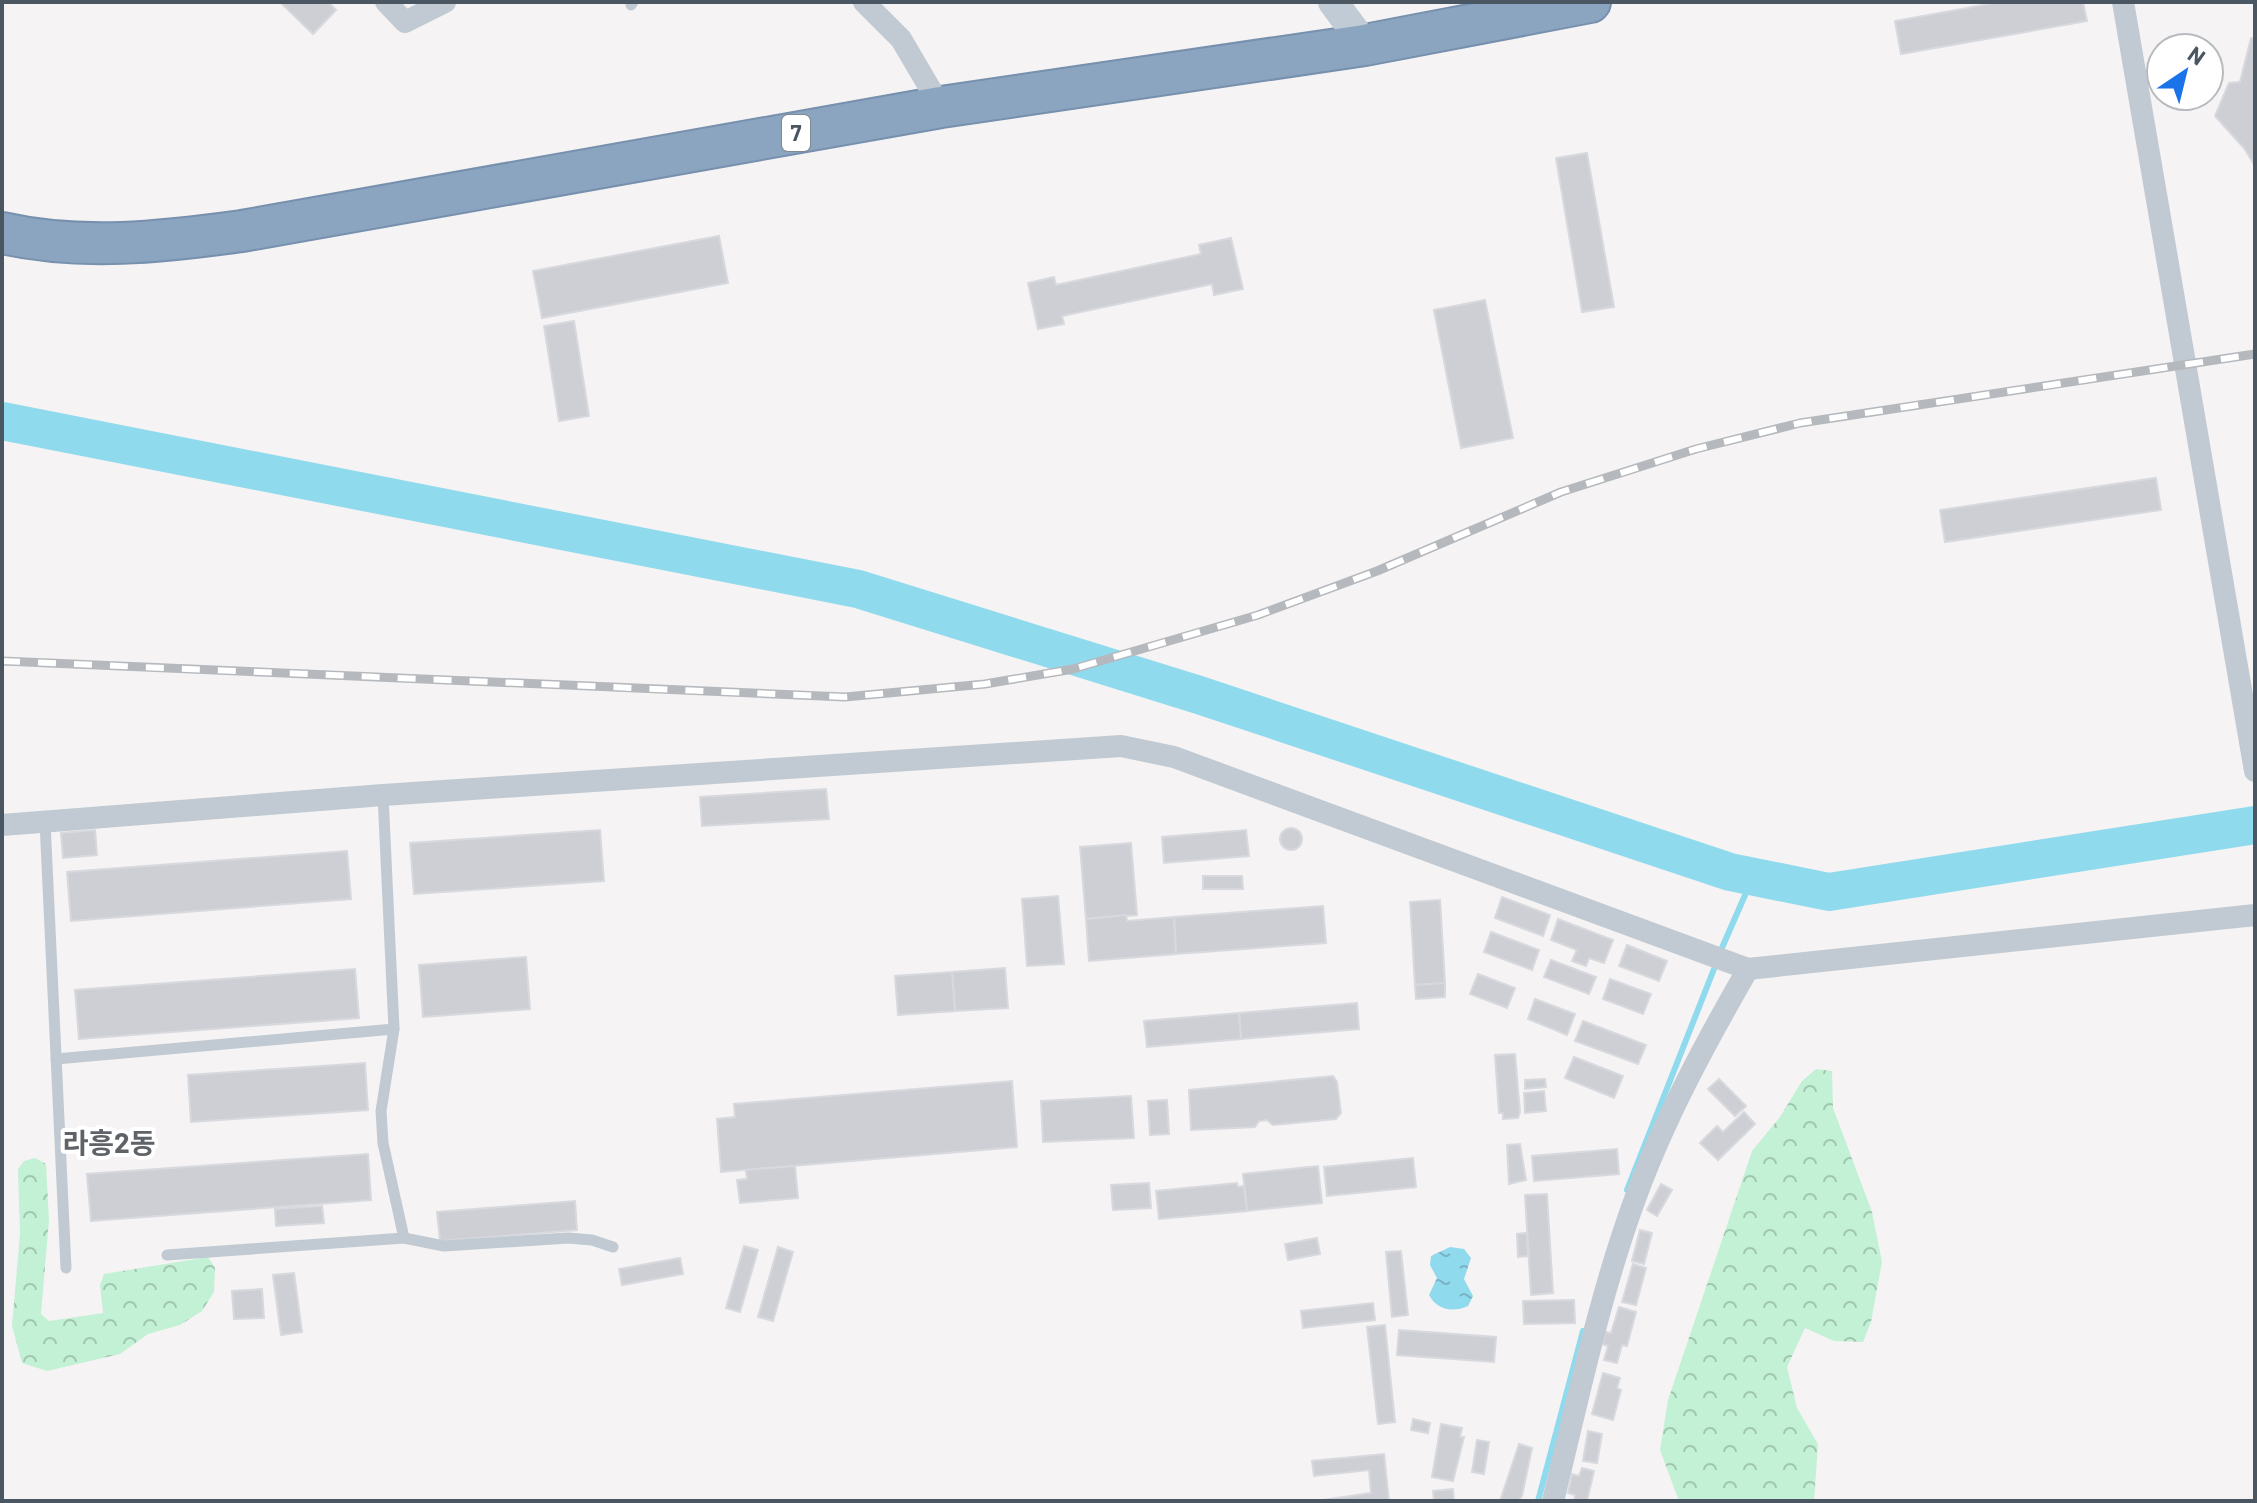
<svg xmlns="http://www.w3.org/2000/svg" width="2257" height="1503" viewBox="0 0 2257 1503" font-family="Barlow,'Noto Sans KR',sans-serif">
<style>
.forest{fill:url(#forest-crowns)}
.water{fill:url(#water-ripples)}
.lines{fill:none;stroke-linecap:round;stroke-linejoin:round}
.stream{stroke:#90daee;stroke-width:6}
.river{stroke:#90daee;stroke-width:38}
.building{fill:#cdcfd5;stroke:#d7d9de;stroke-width:2}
.highway-casing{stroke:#7690ad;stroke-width:44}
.lane{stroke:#c1cad2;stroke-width:11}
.street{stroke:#c1cad2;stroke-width:22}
.secondary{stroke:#c1cbd6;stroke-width:30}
.highway{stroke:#8ba5c1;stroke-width:40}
.rail-casing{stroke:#b5b8bd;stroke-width:9}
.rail{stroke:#fff;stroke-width:6;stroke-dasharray:18;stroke-linecap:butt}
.labels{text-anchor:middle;stroke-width:8;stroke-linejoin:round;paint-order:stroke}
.shield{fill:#fff;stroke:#808990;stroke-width:2}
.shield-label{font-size:22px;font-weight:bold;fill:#4a5661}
.quarter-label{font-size:28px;font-weight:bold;fill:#5f6368;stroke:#fff}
</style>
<defs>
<pattern id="forest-crowns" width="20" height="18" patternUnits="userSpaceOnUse" patternTransform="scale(2)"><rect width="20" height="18" fill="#c3f1d5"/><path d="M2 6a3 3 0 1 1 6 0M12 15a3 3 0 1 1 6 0" fill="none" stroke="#a0c6b0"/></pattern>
<pattern id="water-ripples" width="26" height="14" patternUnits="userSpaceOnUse" patternTransform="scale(2)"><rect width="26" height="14" fill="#90daee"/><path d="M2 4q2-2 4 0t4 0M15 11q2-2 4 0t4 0" fill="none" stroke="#78b4c4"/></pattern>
</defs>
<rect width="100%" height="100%" fill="#f5f3f3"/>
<g class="forest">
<path d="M1816,1069L1832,1071L1833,1108L1872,1212L1882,1262L1871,1322L1863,1342L1834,1341L1805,1328L1787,1367L1797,1408L1818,1444L1814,1501H1679L1660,1450L1668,1400L1752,1151L1780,1117L1802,1081Z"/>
<path d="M35,1158L46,1164L49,1220L41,1314L49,1321L103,1313L100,1285L104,1274L208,1257L215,1268L214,1292L202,1311L180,1325L148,1334L120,1354L47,1371L22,1363L12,1326L20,1234L18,1169L24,1161Z"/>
</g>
<path class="water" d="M1450,1247L1464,1249L1471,1258L1464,1279L1473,1296L1468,1306C1453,1313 1437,1310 1429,1295L1437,1278L1430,1265L1431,1256Z"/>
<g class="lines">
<g class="stream">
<path d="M1721,950L1753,877"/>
<path d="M1627,1190L1714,969"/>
<path d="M1538,1501L1583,1331"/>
</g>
<path class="river" d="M2,421L858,589L1199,695L1730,872L1829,892L2255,825"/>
</g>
<g class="building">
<path d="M280,2H328L336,10L313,34Z"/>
<path d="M2000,2H2083L2087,21L1901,54L1895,21Z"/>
<path d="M2251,38H2255V166L2244,148L2215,116L2229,83L2240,82Z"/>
<path d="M1587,153L1614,307L1582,312L1556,158Z"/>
<path d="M719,236L728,283L542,318L533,271Z"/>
<path d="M1231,238L1243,289L1214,295L1212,284L1062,316L1064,324L1038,329L1028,283L1054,277L1056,285L1201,254L1199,245Z"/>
<path d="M1485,300L1513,438L1461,448L1434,310Z"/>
<path d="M574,321L589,416L559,421L544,326Z"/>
<path d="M2156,478L2161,510L1945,542L1940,510Z"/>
<path d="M826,789L829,819L702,826L700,797Z"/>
<circle cx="1291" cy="839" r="11"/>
<path d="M95,830L97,855L63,858L61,833Z"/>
<path d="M600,830L604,881L414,894L410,843Z"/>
<path d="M1246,830L1249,856L1164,863L1162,837Z"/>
<path d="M1131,843L1137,915L1086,919L1080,847Z"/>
<path d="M347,851L351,899L71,921L67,872Z"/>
<path d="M1203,876H1242L1243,889H1203Z"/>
<path d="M1058,896L1064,964L1027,966L1022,899Z"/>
<path d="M1502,897L1550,915L1543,936L1495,918Z"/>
<path d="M1440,900L1445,983L1415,985L1410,902Z"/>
<path d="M1323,906L1326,943L1176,954L1174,917Z"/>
<path d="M1126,915L1127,921L1174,917L1176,954L1089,961L1086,919Z"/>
<path d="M1558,919L1613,940L1604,963L1589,958L1586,966L1572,961L1577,950L1551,940Z"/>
<path d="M1491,932L1539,950L1532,970L1484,952Z"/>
<path d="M1627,945L1667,961L1659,981L1619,966Z"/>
<path d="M526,957L530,1009L423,1017L419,965Z"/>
<path d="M1551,960L1596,977L1589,994L1544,977Z"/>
<path d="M1005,968L1008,1008L955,1011L952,972Z"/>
<path d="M355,969L359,1018L79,1039L75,990Z"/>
<path d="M952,972L955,1011L898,1015L895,976Z"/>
<path d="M1478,974L1515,988L1507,1008L1470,994Z"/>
<path d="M1610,979L1651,994L1643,1014L1603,999Z"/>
<path d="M1445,983V997L1416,999L1415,985Z"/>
<path d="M1535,999L1575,1014L1567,1035L1528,1019Z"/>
<path d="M1357,1003L1359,1029L1241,1039L1239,1013Z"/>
<path d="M1239,1013L1241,1039L1147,1047L1144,1021Z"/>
<path d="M1583,1021L1646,1045L1638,1064L1575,1041Z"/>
<path d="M1515,1054L1520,1112L1518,1118L1503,1119V1113H1499L1495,1055Z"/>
<path d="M1574,1057L1623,1076L1614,1098L1565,1078Z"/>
<path d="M365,1063L368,1110L191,1122L188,1075Z"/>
<path d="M1333,1076L1337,1082L1341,1113L1336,1119L1273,1125L1267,1120L1259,1121L1255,1127L1191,1130L1189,1090Z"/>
<path d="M1545,1079L1546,1087L1525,1089V1080Z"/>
<path d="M1719,1079L1746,1106L1735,1116L1708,1089Z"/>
<path d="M1012,1081L1017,1147L721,1172L717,1119L735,1117L734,1104Z"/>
<path d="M1544,1091L1546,1111L1525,1113L1524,1093Z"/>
<path d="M1131,1096L1134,1138L1043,1142L1041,1101Z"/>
<path d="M1167,1100L1169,1134L1150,1135L1148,1101Z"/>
<path d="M1744,1112L1755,1124L1718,1160L1700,1143L1717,1126L1723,1132Z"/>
<path d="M1520,1144L1526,1180L1509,1184L1507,1145Z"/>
<path d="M1617,1149L1619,1174L1534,1181L1532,1156Z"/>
<path d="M368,1154L371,1200L91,1221L87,1174Z"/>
<path d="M1413,1158L1416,1187L1327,1196L1324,1167Z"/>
<path d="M795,1166L798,1198L740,1203L737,1180L747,1179L746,1170Z"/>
<path d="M1318,1166L1322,1203L1247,1211L1243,1174Z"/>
<path d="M1149,1183L1151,1208L1113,1210L1111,1185Z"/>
<path d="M1237,1183L1238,1187L1244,1186L1247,1211L1159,1219L1156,1191Z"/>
<path d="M1661,1184L1672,1190L1657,1216L1647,1210Z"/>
<path d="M1547,1194L1553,1293L1531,1295L1525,1195Z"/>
<path d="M575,1201L577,1230L440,1241L437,1212Z"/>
<path d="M322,1206L324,1223L276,1226L275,1209Z"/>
<path d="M1640,1230L1652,1233L1644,1264L1632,1261Z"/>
<path d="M1527,1233L1528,1256L1518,1257L1517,1234Z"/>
<path d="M1317,1238L1320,1254L1288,1260L1285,1244Z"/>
<path d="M744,1246L758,1250L740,1312L726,1308Z"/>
<path d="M778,1247L793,1252L773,1321L758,1317Z"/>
<path d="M1401,1251L1408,1315L1392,1317L1386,1252Z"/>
<path d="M680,1258L683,1274L622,1285L619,1269Z"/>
<path d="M1633,1264L1646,1268L1636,1305L1622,1302Z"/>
<path d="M294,1273L302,1332L281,1335L273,1275Z"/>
<path d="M262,1289L264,1318L234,1319L232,1291Z"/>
<path d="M1574,1300L1575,1323L1524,1324L1523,1301Z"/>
<path d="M1373,1303L1375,1320L1303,1328L1301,1311Z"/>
<path d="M1619,1307L1636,1312L1627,1346L1622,1345L1617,1363L1604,1360L1608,1346L1602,1344L1606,1332L1611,1333Z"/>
<path d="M1385,1325L1395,1422L1378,1424L1367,1327Z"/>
<path d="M1399,1330L1496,1337L1494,1362L1397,1355Z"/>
<path d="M1603,1373L1620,1378L1617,1388L1621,1390L1613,1420L1592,1414Z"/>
<path d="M1413,1419L1430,1423L1428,1433L1411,1430Z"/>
<path d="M1441,1424L1462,1428L1460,1437H1464L1453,1481L1432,1477Z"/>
<path d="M1588,1431L1602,1434L1597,1463L1583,1461Z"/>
<path d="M1477,1440L1489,1442L1484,1474L1472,1472Z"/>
<path d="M1519,1444L1532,1448L1522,1496L1518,1501H1500Z"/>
<path d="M1384,1454L1389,1501H1316L1371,1493L1369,1470L1314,1476L1312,1461Z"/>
<path d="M1582,1468L1594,1471L1587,1501H1566H1574L1575,1495L1568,1493L1572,1474L1579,1476Z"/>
<path d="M1453,1489L1454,1501H1434L1433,1491Z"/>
</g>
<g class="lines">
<defs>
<path id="highway" d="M2,233C82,251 161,242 242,231L941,107L1365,45L1590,2"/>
</defs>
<use href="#highway" class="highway-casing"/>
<g class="lane">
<path d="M631,5L633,2"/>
<path d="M383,795L394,1029L381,1111L383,1143L404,1238"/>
<path d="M45,822L66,1268"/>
<path d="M56,1059L394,1029"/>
<path d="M167,1255L404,1238L444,1246L568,1238L592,1240L613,1247"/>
</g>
<g class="street">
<path d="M386,2L405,22L445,2"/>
<path d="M864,2L901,39L941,107"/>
<path d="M2123,2L2255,771"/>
<path d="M2,825L383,795L1121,746L1174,757L1748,969L2255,915"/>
<path d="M1553,1501C1578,1400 1599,1297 1635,1199C1664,1119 1706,1042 1748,969"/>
</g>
<path class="secondary" d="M1333,2L1365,45"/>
<use href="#highway" class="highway"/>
<defs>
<path id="rail" d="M2,661L845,697L985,684L1073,669L1258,615L1377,571L1561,492L1696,449L1800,423L2255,354"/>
</defs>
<use href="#rail" class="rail-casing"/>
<use href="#rail" class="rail"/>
</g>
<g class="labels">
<rect class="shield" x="782" y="115" width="28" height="36" rx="6"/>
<g class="shield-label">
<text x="796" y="141">7</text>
</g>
<g class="quarter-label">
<text x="109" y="1153">라흥2동</text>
</g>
</g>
<rect width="2257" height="1503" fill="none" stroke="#4a5661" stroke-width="8"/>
<g transform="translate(2185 72) rotate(35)"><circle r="38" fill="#ffffff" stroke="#b7bbc0" stroke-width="2"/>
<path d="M0-6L14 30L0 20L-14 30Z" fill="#1a73e8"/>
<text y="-12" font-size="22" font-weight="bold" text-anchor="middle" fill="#4a5661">N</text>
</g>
</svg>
